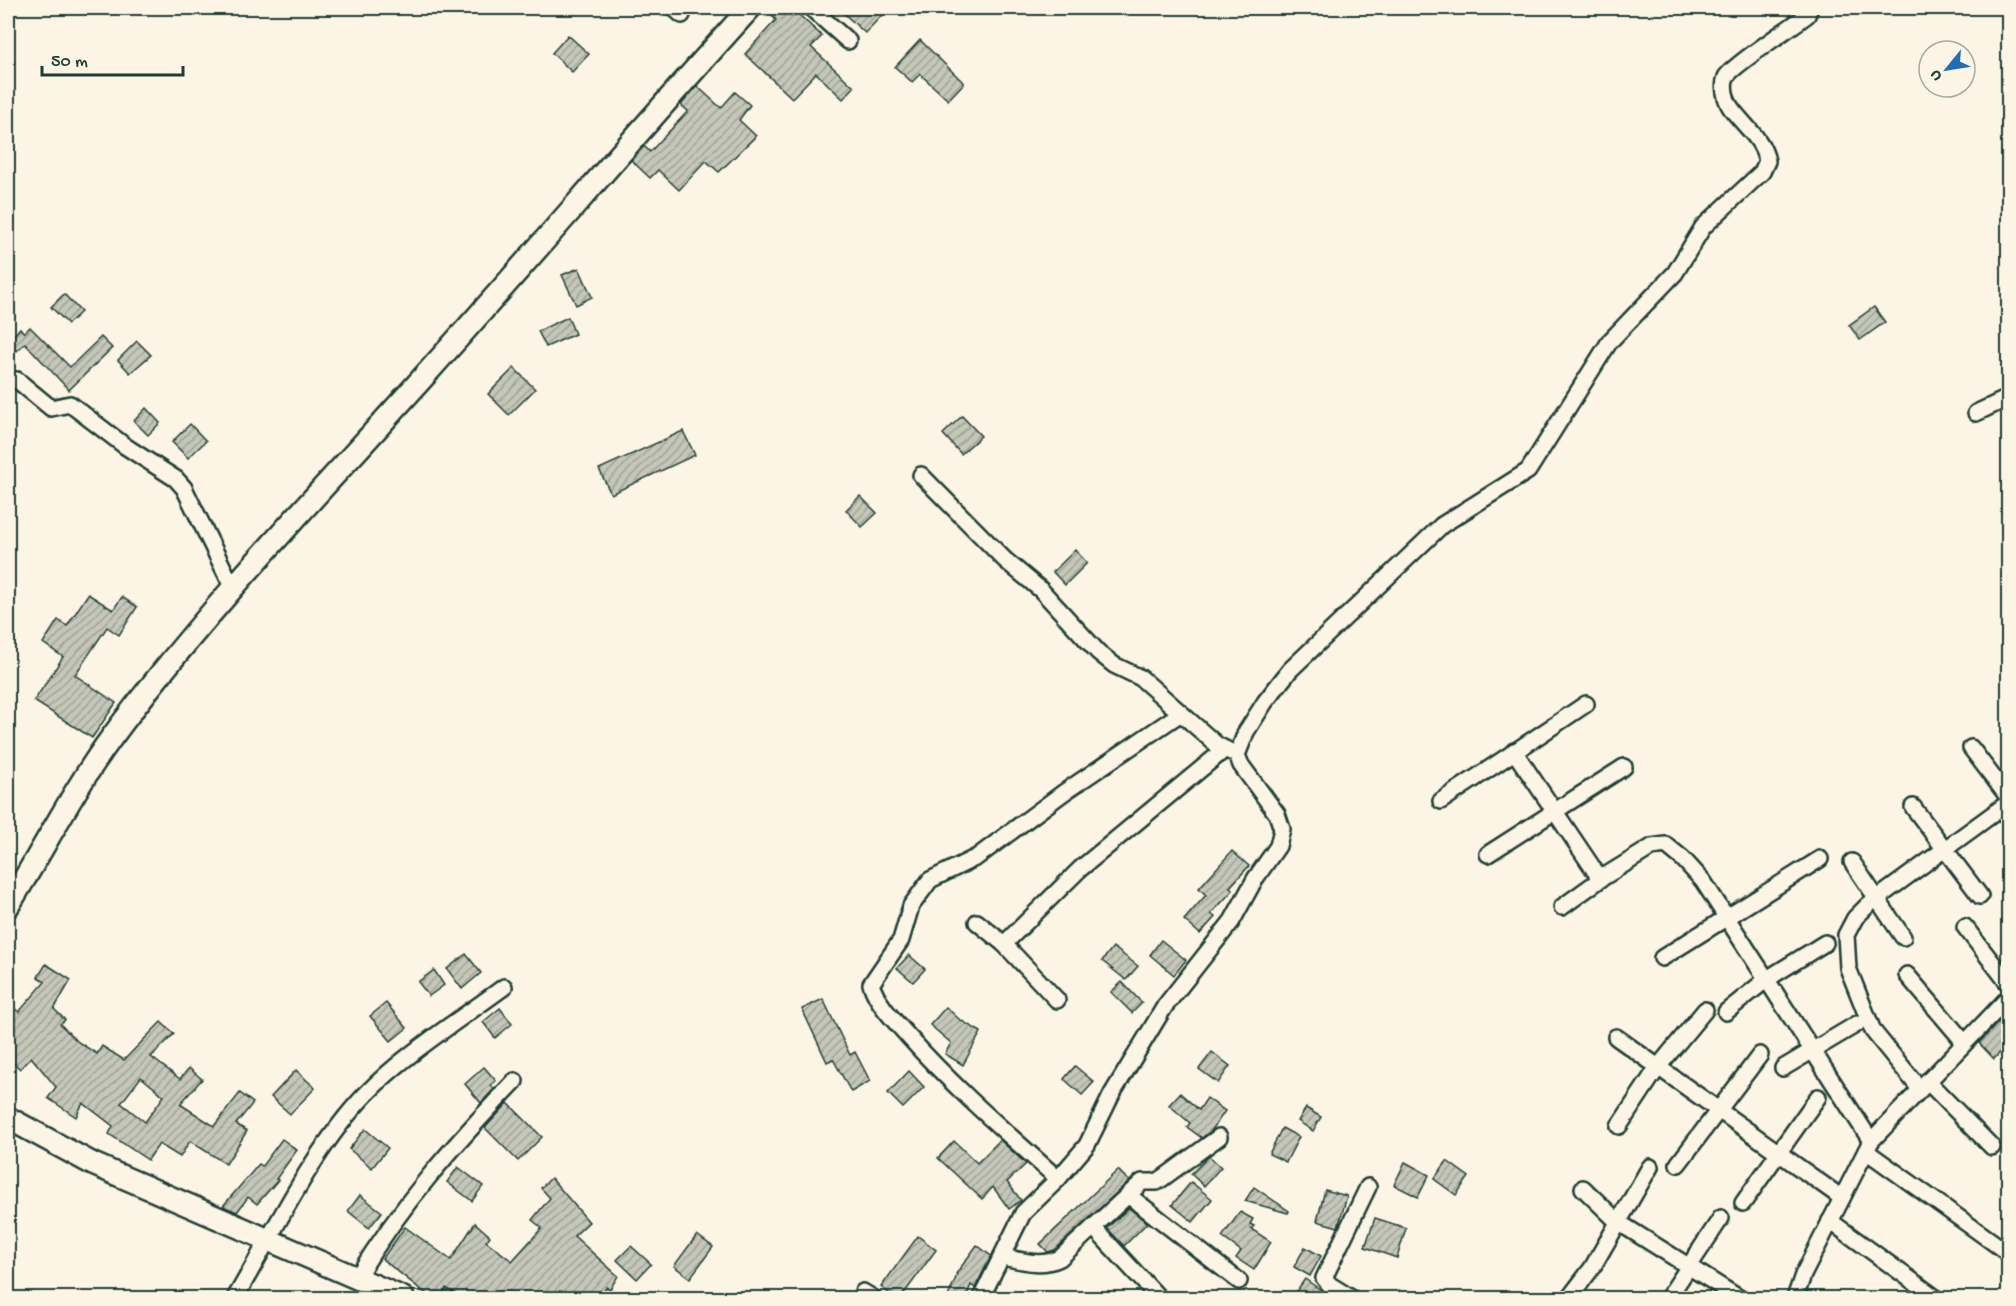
<svg xmlns="http://www.w3.org/2000/svg" width="2016" height="1306" viewBox="0 0 2016 1306" font-family="'Gochi Hand',sans-serif">
<style>
.building{fill:url(#building-hatch);stroke:#1f3d34;stroke-width:1.5;fill-rule:evenodd}
.lines{fill:none;stroke-linecap:round;stroke-linejoin:round}
.street-casing{stroke:#1f3d34;stroke-width:20}
.secondary-casing{stroke:#1f3d34;stroke-width:26}
.street{stroke:#fcf5e5;stroke-width:15}
.secondary{stroke:#fcf5e5;stroke-width:21}
</style>
<defs>
<pattern id="building-hatch" width="6" height="6" patternUnits="userSpaceOnUse" patternTransform="scale(1.5)"><rect width="6" height="6" fill="#c5c7b9"/><path d="M-1 1l2-2M0 6l6-6M5 7l2-2" fill="none" stroke="#9fa397"/></pattern>
</defs>
<rect width="100%" height="100%" fill="#fcf5e5"/>
<filter id="ink" filterUnits="userSpaceOnUse"><feTurbulence type="fractalNoise" baseFrequency=".0167" numOctaves="2"/><feDisplacementMap in="SourceGraphic" scale="12" xChannelSelector="R" yChannelSelector="G"/><feConvolveMatrix kernelMatrix="1 2 1 2 8 2 1 2 1" color-interpolation-filters="sRGB"/></filter>
<g filter="url(#ink)">
<g class="building">
<path d="M781,8L793,16L796,12L822,36L811,47L854,87L843,99L816,73L792,98L745,54L776,20L772,16Z"/>
<path d="M838,8H889L865,33Z"/>
<path d="M568,35L589,54L572,72L552,53Z"/>
<path d="M920,40L964,83L948,100L920,74L912,82L895,67Z"/>
<path d="M697,86L721,108L735,92L750,105L739,120L756,136L719,172L706,161L679,190L658,170L650,178L631,160L644,146L650,152L688,111L681,105Z"/>
<path d="M579,268L592,297L576,305L562,275Z"/>
<path d="M64,294L81,312L68,324L51,307Z"/>
<path d="M1874,307L1885,322L1860,340L1849,325Z"/>
<path d="M568,317L575,334L546,347L538,331Z"/>
<path d="M30,327L70,367L101,337L112,348L69,390L25,343L17,351L8,342L20,328L24,333Z"/>
<path d="M137,341L151,355L130,373L118,360Z"/>
<path d="M514,368L535,389L509,415L488,394Z"/>
<path d="M146,408L160,423L148,435L134,421Z"/>
<path d="M962,416L981,436L961,454L943,434Z"/>
<path d="M190,424L206,441L188,458L172,442Z"/>
<path d="M683,431L695,455L611,494L599,469Z"/>
<path d="M860,496L877,513L862,527L846,510Z"/>
<path d="M1075,550L1087,563L1065,585L1053,572Z"/>
<path d="M88,594L113,610L122,597L137,607L119,635L107,627L75,675L116,703L92,738L34,701L63,657L43,643L58,620L67,626Z"/>
<path d="M1232,851L1249,866L1230,887L1233,890L1211,914L1215,917L1200,934L1184,920L1206,895L1199,888Z"/>
<path d="M1161,940L1186,960L1174,975L1150,955Z"/>
<path d="M1113,947L1138,966L1126,980L1102,961Z"/>
<path d="M466,954L481,973L462,989L447,969Z"/>
<path d="M909,955L925,969L913,982L897,968Z"/>
<path d="M46,964L71,980L54,1009L65,1020L60,1024L78,1042L97,1054L102,1046L124,1060L161,1022L174,1034L151,1057L180,1079L189,1068L202,1079L180,1104L214,1126L240,1093L253,1103L236,1124L247,1131L226,1164L190,1141L180,1157L159,1144L148,1160L109,1134L113,1126L83,1103L76,1117L48,1098L56,1087L31,1057L20,1069L8,1057V1003L19,1012L45,982L38,977ZM141,1077L164,1096L145,1122L121,1103Z"/>
<path d="M434,970L444,985L429,996L418,982Z"/>
<path d="M1122,982L1142,1003L1132,1013L1111,992Z"/>
<path d="M823,999L850,1055L855,1052L870,1081L851,1092L833,1059L827,1062L802,1009Z"/>
<path d="M386,1003L407,1028L391,1041L370,1016Z"/>
<path d="M946,1007L960,1020L981,1032L963,1065L945,1054L951,1043L930,1025Z"/>
<path d="M500,1008L512,1024L495,1038L483,1022Z"/>
<path d="M2008,1012V1045L1994,1059L1979,1043Z"/>
<path d="M1212,1052L1230,1066L1218,1083L1199,1069Z"/>
<path d="M1075,1066L1094,1082L1082,1095L1064,1079Z"/>
<path d="M484,1067L496,1081L491,1085L494,1089L481,1103L465,1084Z"/>
<path d="M296,1070L315,1088L290,1114L271,1097Z"/>
<path d="M909,1071L924,1087L903,1108L888,1093Z"/>
<path d="M1180,1093L1199,1110L1207,1098L1225,1111L1212,1130L1202,1138L1187,1127L1190,1123L1169,1105Z"/>
<path d="M508,1103L542,1137L518,1161L485,1128Z"/>
<path d="M1306,1108L1321,1117L1313,1131L1298,1121Z"/>
<path d="M1282,1128L1299,1137L1286,1162L1269,1154Z"/>
<path d="M365,1129L388,1148L372,1168L349,1149Z"/>
<path d="M282,1139L297,1150L276,1179L278,1180L257,1204L248,1197L237,1212L223,1206L259,1164L262,1166Z"/>
<path d="M1000,1140L1026,1164L1007,1182L1021,1200L1009,1209L993,1187L982,1199L938,1158L954,1141L977,1163Z"/>
<path d="M1209,1156L1221,1167L1204,1186L1191,1174Z"/>
<path d="M1447,1161L1469,1177L1456,1195L1434,1179Z"/>
<path d="M1405,1162L1429,1175L1418,1197L1394,1185Z"/>
<path d="M458,1167L483,1186L472,1201L447,1182Z"/>
<path d="M1118,1170L1129,1181L1055,1250L1048,1252L1040,1244Z"/>
<path d="M551,1178L589,1222L574,1236L618,1276L610,1289L606,1287L599,1299H517L508,1292L503,1299H466L446,1288L441,1299H437L424,1292L382,1259L405,1227L451,1260L475,1223L490,1236L486,1241L512,1261L542,1228L532,1220L550,1198L541,1188Z"/>
<path d="M1191,1182L1212,1199L1193,1222L1172,1205Z"/>
<path d="M1254,1187L1289,1211L1288,1213L1245,1201Z"/>
<path d="M1325,1190L1347,1196L1338,1227L1317,1221Z"/>
<path d="M360,1195L382,1212L369,1228L348,1211Z"/>
<path d="M1129,1208L1147,1223L1124,1246L1107,1228Z"/>
<path d="M1240,1212L1253,1219L1250,1224L1254,1226L1251,1229L1271,1242L1254,1270L1236,1258L1241,1251L1222,1237Z"/>
<path d="M1375,1218L1406,1228L1397,1258L1365,1247Z"/>
<path d="M697,1235L713,1247L690,1278L674,1266Z"/>
<path d="M918,1236L936,1250L900,1299H897L881,1287Z"/>
<path d="M977,1245L991,1256L975,1288L971,1285L965,1299H947L957,1275L956,1274Z"/>
<path d="M631,1246L651,1264L637,1279L617,1260Z"/>
<path d="M1305,1247L1321,1256L1310,1276L1294,1267Z"/>
<path d="M1305,1279L1325,1293L1333,1299H1303L1295,1293Z"/>
</g>
<g class="lines">
<defs>
<g id="street">
<path d="M674,8L682,15"/>
<path d="M811,8L848,41"/>
<path d="M17,380L51,408L70,404L125,446L176,479L184,488L233,588"/>
<path d="M1976,413L2008,398"/>
<path d="M921,475L1005,560L1041,590L1098,652L1114,665L1141,678L1217,745L1237,755"/>
<path d="M1971,748L2008,797"/>
<path d="M1514,751L1597,874L1605,876L1652,847L1666,845L1683,859L1703,881L1871,1141"/>
<path d="M1441,801L1586,704"/>
<path d="M1913,807L1980,896"/>
<path d="M1488,854L1624,767"/>
<path d="M1852,862L1903,937"/>
<path d="M1562,907L1605,876"/>
<path d="M977,922L1004,944L1057,1000"/>
<path d="M1965,927L2008,983"/>
<path d="M1004,944L1080,869L1224,750"/>
<path d="M1662,958L1820,859"/>
<path d="M1907,975L1964,1042"/>
<path d="M1726,1012L1767,979L1825,943"/>
<path d="M1616,1037L1842,1198"/>
<path d="M1783,1068L1857,1024"/>
<path d="M1927,1081L1992,1147"/>
<path d="M1920,1089L1873,1031L1848,968L1846,935L1855,918L1868,905L2008,803"/>
<path d="M1619,1126L1658,1067L1705,1010"/>
<path d="M1866,1151L2008,1253"/>
<path d="M1678,1164L1760,1055"/>
<path d="M1058,1179C1007,1133 954,1088 908,1036C894,1020 878,1005 871,984L901,940L911,906L930,880L977,857L1063,793L1181,713"/>
<path d="M1583,1188L1618,1222L1739,1298"/>
<path d="M1128,1195L1239,1281"/>
<path d="M1743,1203L1818,1097"/>
<path d="M1830,1221L1936,1298"/>
<path d="M1094,1228L1159,1298"/>
<path d="M1003,1257C1022,1261 1042,1267 1060,1258L1142,1182H1157L1163,1178L1219,1137"/>
<path d="M356,1279C402,1203 454,1145 515,1081"/>
<path d="M863,1292L873,1298"/>
<path d="M235,1298C274,1232 313,1149 366,1094C406,1053 458,1021 504,987"/>
<path d="M981,1298L1023,1213L1058,1179L1087,1145L1112,1094L1165,1006L1232,921L1255,879L1278,846L1282,829L1277,814L1241,765L1237,755L1246,732L1265,702L1290,670L1442,525L1528,471L1610,341L1675,273L1703,227L1762,172L1767,161C1762,138 1745,127 1731,108C1726,101 1722,86 1726,77C1732,66 1793,26 1807,15L1810,8"/>
<path d="M1351,1298L1330,1285L1324,1278L1368,1187"/>
<path d="M1569,1298L1592,1268L1650,1167"/>
<path d="M1668,1298L1721,1218"/>
<path d="M1795,1298L1803,1275L1871,1141L2008,998"/>
</g>
<g id="secondary">
<path d="M8,906C43,850 73,790 112,737C208,607 321,492 427,373C536,252 641,128 750,8"/>
<path d="M8,1118L93,1164L403,1298"/>
</g>
</defs>
<use href="#street" class="street-casing"/>
<use href="#secondary" class="secondary-casing"/>
<use href="#street" class="street"/>
<use href="#secondary" class="secondary"/>
</g>
</g>
<rect width="2016" height="1306" fill="none" stroke="#fcf5e5" stroke-width="30"/>
<rect x="15" y="15" width="1986" height="1276" fill="none" stroke="#1f3d34" stroke-width="2" filter="url(#ink)"/>
<g transform="translate(1947 69) rotate(240)"><circle r="28" fill="#fcf5e5" stroke="#a4ab9e" stroke-width="1.5"/>
<path d="M0-4.5L10 22L0 15L-10 22Z" fill="#1f6fb2"/>
<text y="-9" font-size="16" font-weight="bold" text-anchor="middle" fill="#1f3d34">U</text>
</g>
<path d="M42 66v9h141v-9" fill="none" stroke="#1f3d34" stroke-width="3"/>
<text x="51" y="66" font-size="18" fill="#1f3d34" stroke="#fcf5e5" stroke-width="4.5" paint-order="stroke">50 m</text>
</svg>
